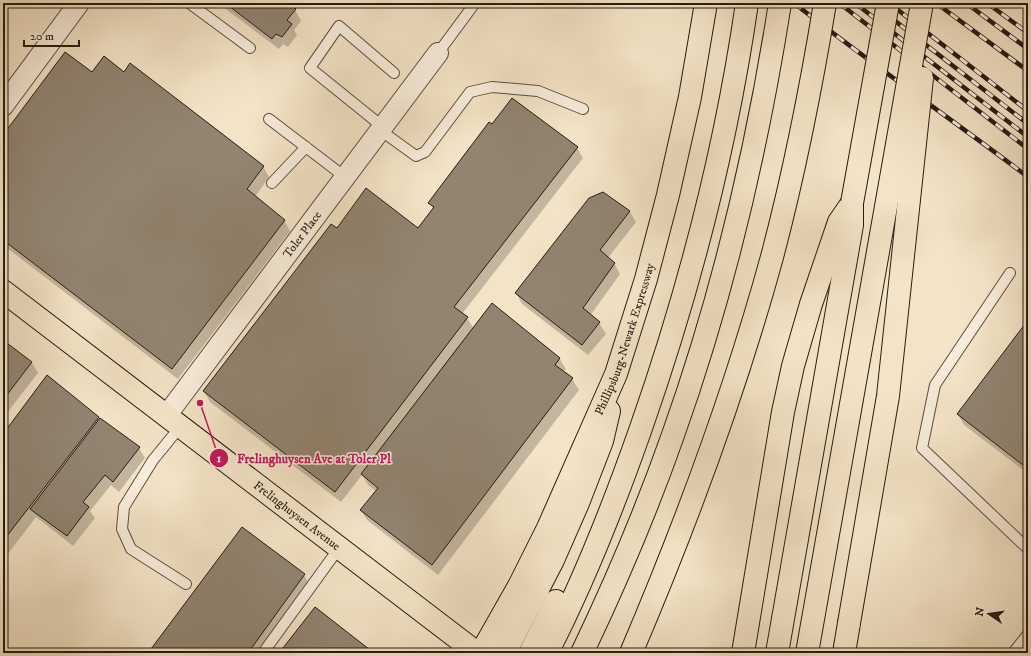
<svg xmlns="http://www.w3.org/2000/svg" width="1031" height="656" viewBox="0 0 1031 656" font-family="'IM FELL DW Pica',serif">
<style>
.shadow{fill:#0003}
.building{fill:#918471;stroke:#251c13}
.lines{fill:none;stroke-linecap:round;stroke-linejoin:round}
.service-casing{stroke:#594e40;stroke-width:12}
.minor-casing{stroke:#594e40;stroke-width:22}
.primary-casing{stroke:#251c13;stroke-width:24}
.motorway-casing{stroke:#251c13;stroke-width:24}
.service{stroke:#f8eddb;stroke-width:10}
.minor{stroke:#f8eddb;stroke-width:20}
.primary{stroke:#f4e4c7;stroke-width:22}
.motorway{stroke:#f4e4c7;stroke-width:22}
.rail-casing{stroke:#251c13;stroke-width:4.5}
.rail{stroke:#f8eddb;stroke-width:3;stroke-dasharray:9;stroke-linecap:butt}
.motorway-bridge-casing{stroke:#251c13;stroke-width:24;stroke-linecap:butt}
.motorway-bridge{stroke:#f4e4c7;stroke-width:22}
.labels{text-anchor:middle;stroke-width:3;stroke-linejoin:round;paint-order:stroke}
.street-label{font-size:12px;fill:#251c13;stroke:#f8eddb}
.leader{fill:none;stroke:#c2185b;stroke-width:1.5}
.callout-dot{fill:#c2185b;stroke:#f8eddb;stroke-width:1.5}
.mark-label{font-size:12px;text-anchor:middle;font-weight:bold;fill:#fff}
.callout-label{font-size:13px;text-anchor:middle;font-weight:bold;fill:#c2185b;stroke:#f8eddb;stroke-width:3;stroke-linejoin:round;paint-order:stroke}
</style>
<rect width="100%" height="100%" fill="#f4e4c7"/>
<filter id="stains"><feTurbulence type="fractalNoise" baseFrequency=".005" numOctaves="4"/><feColorMatrix values="0 0 0 0 .2 0 0 0 0 .09 0 0 0 0 .02 0 0 0 .5 -.17"/></filter>
<radialGradient id="worn" r=".72"><stop offset=".6" stop-color="#630" stop-opacity="0"/><stop offset="1" stop-color="#630" stop-opacity=".3"/></radialGradient>
<g class="shadow">
<path d="M218,3H286L295,10L301,21L294,30L297,35L288,47L283,44L279,49Z"/>
<path d="M92,73L125,74L263,166L269,177L255,197L284,220L290,231L178,379L3,245V137Z"/>
<path d="M577,148L583,158L462,314L467,318L474,329L559,358L566,369L563,372L572,379L579,390L438,575L367,520L361,510L376,491L368,485L362,475L341,502L210,402L204,391L337,230L418,229L434,210L430,203Z"/>
<path d="M603,193L630,212L636,222L608,258L614,263L620,274L590,316L599,323L606,334L588,355L522,304L516,293Z"/>
<path d="M1028,321V474L964,425L958,414Z"/>
<path d="M3,341L32,363L38,373L3,418Z"/>
<path d="M47,377L100,420L101,419L139,448L145,458L119,492L111,485L90,511L95,518L73,546L36,517L4,559L3,437Z"/>
<path d="M304,575L310,586L261,653H149Z"/>
</g>
<g class="building">
<path d="M225,3H287L296,9L287,20L292,24L282,37L276,34L272,39Z"/>
<path d="M65,52L92,72L104,56L124,72L130,63L264,166L247,189L285,220L172,369L3,240V135Z"/>
<path d="M512,98L578,147L454,307L468,317L335,492L203,391L331,224L337,228L366,188L418,228L434,207L428,203L489,122L492,124Z"/>
<path d="M603,192L630,211L600,250L615,263L583,308L600,322L582,345L515,293L589,198Z"/>
<path d="M492,303L560,358L555,365L573,378L432,565L360,510L378,488L361,474Z"/>
<path d="M1028,320V469L957,414Z"/>
<path d="M3,340L32,362L3,400Z"/>
<path d="M47,375L99,417L3,541V434Z"/>
<path d="M100,418L140,447L113,482L105,475L83,502L89,507L67,536L30,509Z"/>
<path d="M242,527L305,574L248,653H148Z"/>
<path d="M315,607L374,653H279Z"/>
</g>
<g class="lines">
<defs>
<g id="service">
<path d="M189,3L250,48"/>
<path d="M438,53L475,3"/>
<path d="M269,119L345,177"/>
<path d="M383,127L310,68L339,26L394,73"/>
<path d="M380,130L416,156L425,152L470,92L492,87L538,91L583,109"/>
<path d="M272,183L306,147"/>
<path d="M1010,273L935,385L922,448L1028,549"/>
<path d="M180,427L153,460L124,507L122,529L131,549L186,584"/>
<path d="M263,653L339,548"/>
<path d="M1013,653L1028,634"/>
</g>
<g id="minor">
<path d="M3,106L79,3"/>
<path id="s1" d="M166,416L438,53"/>
</g>
<g id="primary">
<path id="s2" d="M3,291L477,653"/>
</g>
<g id="motorway">
<path id="s3" d="M481,653L519,586L548,528L616,374L646,279L668,195L690,97L706,3"/>
<path d="M505,653L553,560L578,503L602,441L609,411"/>
<path d="M530,653L556,601"/>
<path d="M547,653C584,581 614,505 641,428C689,291 726,148 747,3"/>
<path d="M582,653C616,582 647,509 673,435C723,295 757,150 780,3"/>
<path d="M743,653L783,412L793,366L811,304L839,222L852,203"/>
<path d="M777,653L852,225V206"/>
<path d="M844,653L849,623"/>
</g>
</defs>
<use href="#service" class="service-casing"/>
<use href="#minor" class="minor-casing"/>
<use href="#primary" class="primary-casing"/>
<use href="#motorway" class="motorway-casing"/>
<use href="#service" class="service"/>
<use href="#minor" class="minor"/>
<use href="#primary" class="primary"/>
<use href="#motorway" class="motorway"/>
<defs>
<g id="rail">
<path d="M794,3C870,63 950,118 1028,177"/>
<path d="M839,3L1028,149"/>
<path d="M855,3L1028,137"/>
<path d="M872,3L1028,124"/>
<path d="M889,3L1028,111"/>
<path d="M936,3L1028,71"/>
<path d="M966,3L1028,49"/>
<path d="M987,3L1028,33"/>
</g>
</defs>
<use href="#rail" class="rail-casing"/>
<use href="#rail" class="rail"/>
<defs>
<g id="motorway-bridge">
<path d="M852,203L888,3"/>
<path d="M849,623L888,396L922,78"/>
<path d="M631,653C686,524 735,392 772,257C794,174 811,88 825,3"/>
<path d="M807,653L922,3"/>
</g>
</defs>
<use href="#motorway-bridge" class="motorway-bridge-casing"/>
<use href="#motorway-bridge" class="motorway-bridge"/>
</g>
<g class="labels">
<g class="street-label">
<text dy="4" stroke="none"><textPath href="#s1" startOffset="227">Toler Place</textPath></text>
<text dy="4" stroke="none"><textPath href="#s3" startOffset="346">Phillipsburg-Newark Expressway</textPath></text>
<text dy="4" stroke="none"><textPath href="#s2" startOffset="370">Frelinghuysen Avenue</textPath></text>
</g>
</g>
<path class="leader" d="M200 403L219 458"/>
<g class="callout-dot">
<circle cx="200" cy="403" r="4"/>
<circle cx="219" cy="458" r="10"/>
</g>
<g class="mark-label">
<text x="219" y="462">1</text>
</g>
<g class="callout-label">
<text x="314" y="463">Frelinghuysen Ave at Toler Pl</text>
</g>
<rect width="1031" height="656" fill="none" stroke="#f4e4c7" stroke-width="16"/>
<rect x="4" y="4" width="1023" height="648" fill="none" stroke="#251c13" stroke-width="2"/>
<rect x="8" y="8" width="1015" height="640" fill="none" stroke="#251c13"/>
<g transform="translate(989 614) rotate(283)" stroke="#f8eddb" stroke-width="3" paint-order="stroke">
<path d="M0-3L7 15L0 10L-7 15Z" fill="#251c13"/>
<text y="-6" font-size="11" font-weight="bold" text-anchor="middle" fill="#251c13">N</text>
</g>
<path d="M24 40v6h55v-6" fill="none" stroke="#251c13" stroke-width="2"/>
<text x="30" y="40" font-size="12" fill="#251c13" stroke="#f8eddb" stroke-width="3" paint-order="stroke">20 m</text>
<rect width="100%" height="100%" filter="url(#stains)"/>
<rect width="100%" height="100%" fill="url(#worn)"/>
</svg>
